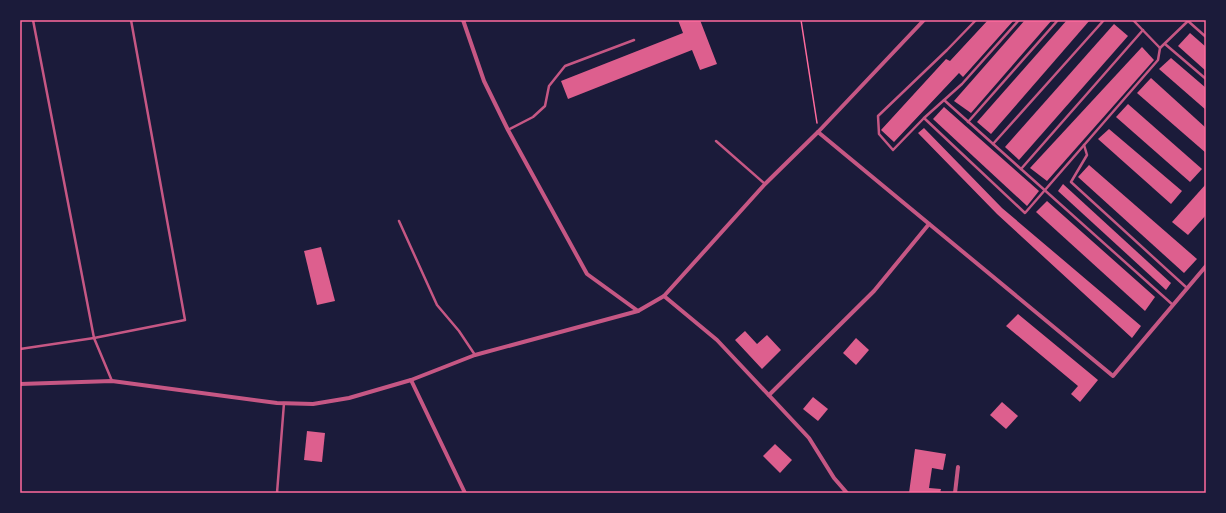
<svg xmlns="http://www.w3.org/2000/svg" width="1226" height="513" viewBox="0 0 1226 513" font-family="Raleway,sans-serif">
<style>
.building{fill:#dd5f8e}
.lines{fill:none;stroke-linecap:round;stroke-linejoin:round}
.path{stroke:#ff6b9d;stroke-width:1.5}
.service{stroke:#c65784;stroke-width:2.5}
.minor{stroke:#c65784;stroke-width:4}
.neatline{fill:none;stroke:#ff6b9d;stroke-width:1.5}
</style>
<rect width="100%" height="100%" fill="#1b1b3a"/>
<g class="building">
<path d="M678,20H700L717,64L700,70L692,50L568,99L561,81L683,33Z"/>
<path d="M988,20H1014L963,77L959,73L894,142L881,130L946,59L950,61Z"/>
<path d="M1025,20H1052L971,113L954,101Z"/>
<path d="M1067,20H1090L991,134L977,122Z"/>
<path d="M1114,24L1128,36L1019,160L1005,147Z"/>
<path d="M1190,33L1206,47V71L1178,46Z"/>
<path d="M1142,47L1154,60L1047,181L1030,168Z"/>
<path d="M1171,58L1206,88V110L1159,69Z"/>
<path d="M1151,78L1206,128V153L1137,93Z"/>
<path d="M1128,104L1202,169L1190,182L1116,117Z"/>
<path d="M944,107L1039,191L1027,206L933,119Z"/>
<path d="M924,128L1002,208L1141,326L1132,338L997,214L918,133Z"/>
<path d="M1109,129L1182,191L1171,204L1098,139Z"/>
<path d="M1089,165L1197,259L1184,273L1078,177Z"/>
<path d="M1063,184L1171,283L1166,290L1058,191Z"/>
<path d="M1206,184V215L1188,235L1172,222Z"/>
<path d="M1047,201L1155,297L1145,311L1036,212Z"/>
<path d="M321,247L335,301L317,305L304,251Z"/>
<path d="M1018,314L1098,380L1080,402L1071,394L1078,386L1006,326Z"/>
<path d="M745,331L757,344L767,335L781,350L762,369L735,340Z"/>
<path d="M856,338L869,350L856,365L843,353Z"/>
<path d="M813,397L828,409L818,421L803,409Z"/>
<path d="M1002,402L1018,416L1006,429L990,415Z"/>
<path d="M307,431L325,433L322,462L304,460Z"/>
<path d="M775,444L792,460L780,473L763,456Z"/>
<path d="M915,449L946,454L943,470L932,468L929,488L941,489L940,493H909Z"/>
</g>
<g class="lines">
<path class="path" d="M801,20L817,123"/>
<g class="service">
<path d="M33,20L94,338L112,381"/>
<path d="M976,20L947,50L878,116L879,134L893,150L924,118L962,84L1019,20"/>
<path d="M1133,20L1160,48"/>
<path d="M1188,21L1206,37"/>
<path d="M1165,44L1206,79"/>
<path d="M944,100L1173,305"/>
<path d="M924,118L1025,213L1158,60L1160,48L1189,20"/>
<path d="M968,122L1058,20"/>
<path d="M508,130L533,117L545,106L549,86L565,66L634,40"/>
<path d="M716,141L765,184"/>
<path d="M993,144L1104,20"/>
<path d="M1084,145L1087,155L1071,182L1187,288"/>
<path d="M1021,169L1143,30"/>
<path d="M399,221L437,305L459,331L475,355"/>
<path d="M20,349L94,338L185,320L131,20"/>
<path d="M277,493L284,403"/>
</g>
<g class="minor">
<path d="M463,20L484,81L508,130L587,274L638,311"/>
<path d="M818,132L1113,376L1206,266"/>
<path d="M664,296L717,340L809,438L834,478L847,493"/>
<path d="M411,380L465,493"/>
<path d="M20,384L112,381L277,403L313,404L349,398L411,380L475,355L638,311L664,296L765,184L818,132L924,20"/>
<path d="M769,395L874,291L929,224"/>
<path d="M955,493L958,467"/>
</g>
</g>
<rect width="1226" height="513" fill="none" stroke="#1b1b3a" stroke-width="42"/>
<rect x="21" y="21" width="1184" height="471" class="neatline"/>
</svg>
